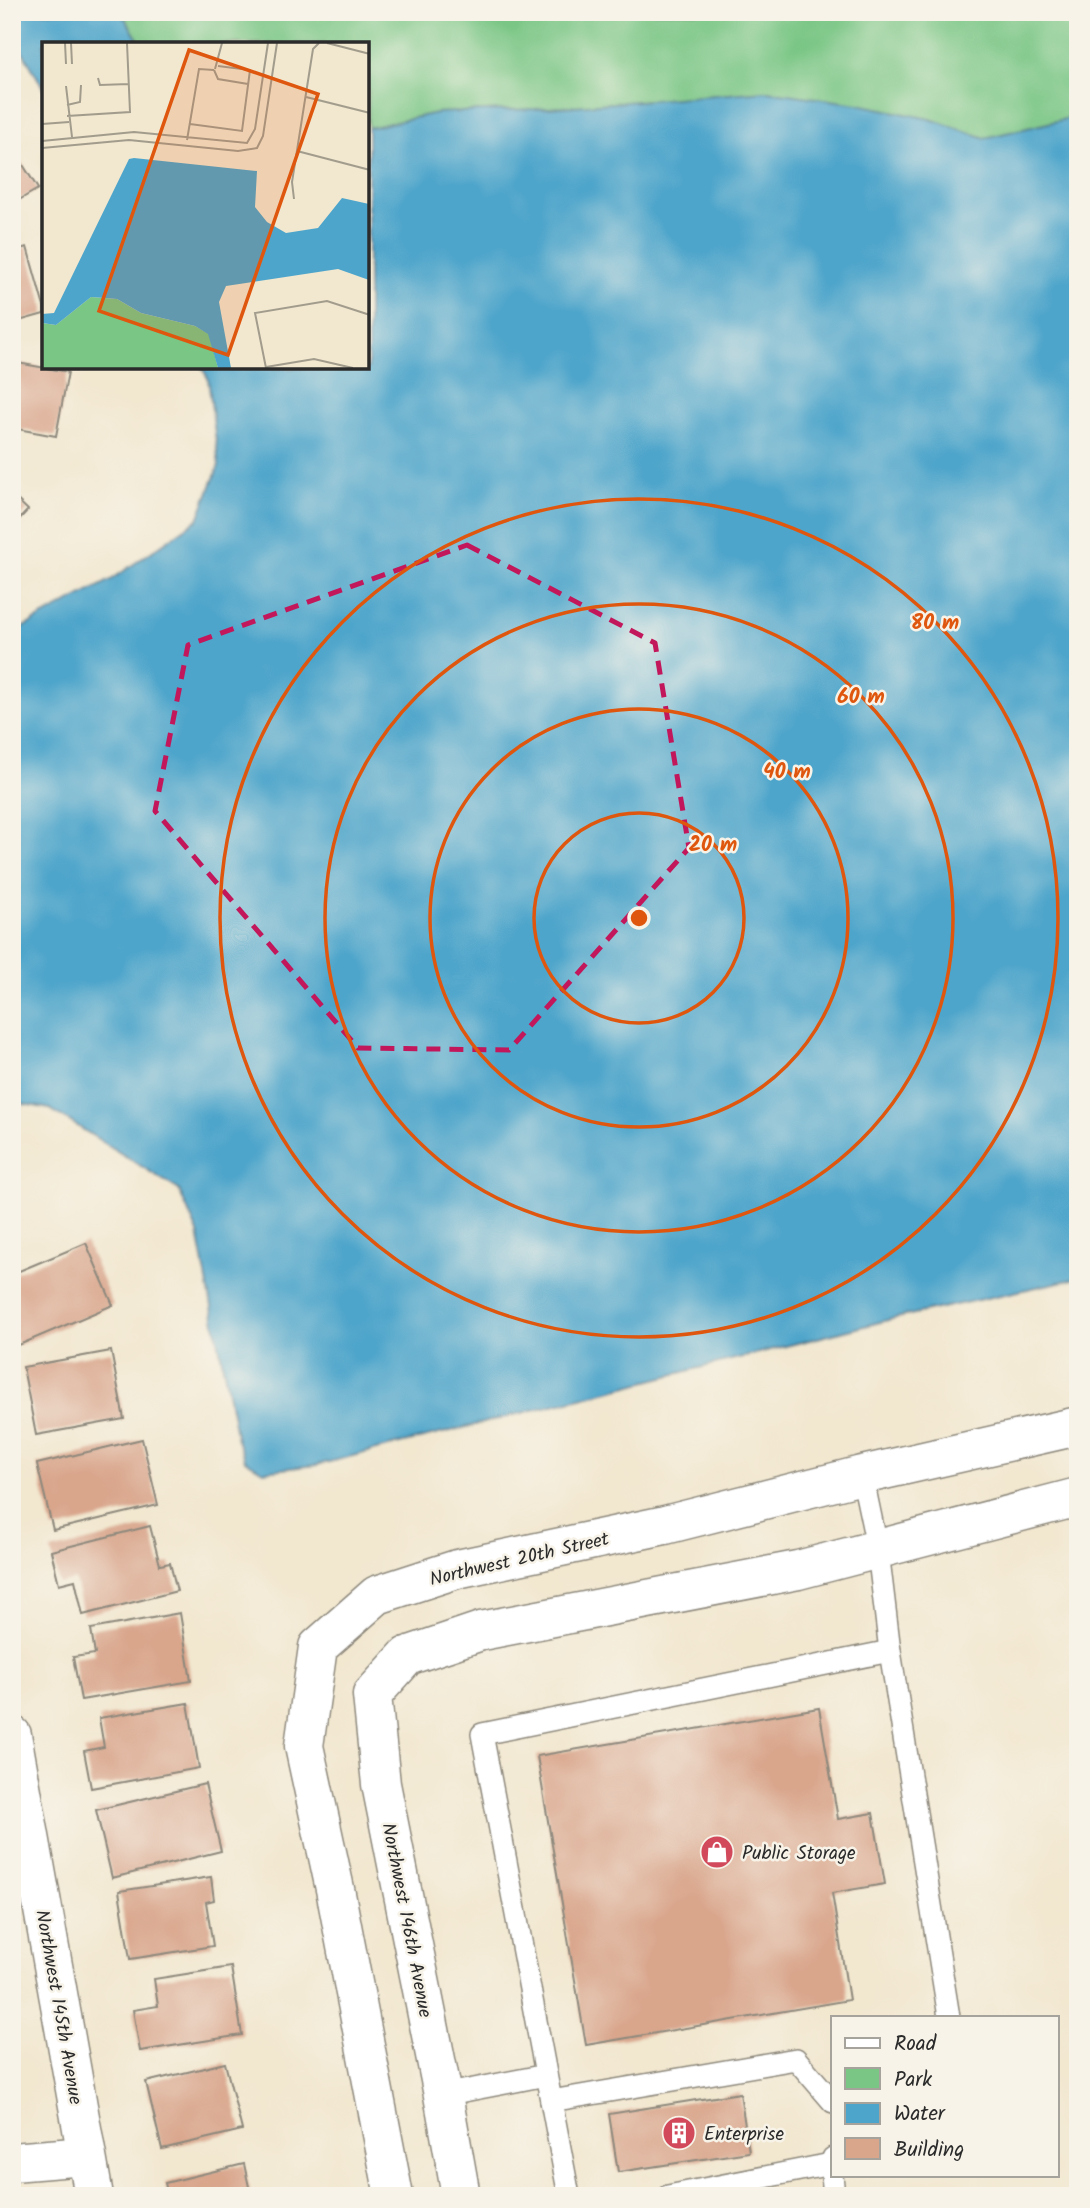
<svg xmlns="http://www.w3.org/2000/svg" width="1090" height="2208" viewBox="0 0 1090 2208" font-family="Kalam,sans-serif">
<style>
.green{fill:#79c685;stroke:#527858;stroke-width:2}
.water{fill:#4ea5cb;stroke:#3c687b;stroke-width:2}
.building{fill:#d9a68c}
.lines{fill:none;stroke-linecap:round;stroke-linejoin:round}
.lane-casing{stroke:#8e897d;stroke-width:24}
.street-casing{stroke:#8e897d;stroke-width:41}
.lane{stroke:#fff;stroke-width:21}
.street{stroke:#fff;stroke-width:38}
.marked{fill:none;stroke:#c2185b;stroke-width:5;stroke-dasharray:14 9;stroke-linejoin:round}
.ring{fill:none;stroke:#df570e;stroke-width:3.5}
.labels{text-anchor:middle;stroke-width:5;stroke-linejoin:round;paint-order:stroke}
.street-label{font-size:19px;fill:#2b2b2b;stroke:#f7f3e8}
.poi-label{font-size:19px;fill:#2b2b2b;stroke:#f7f3e8;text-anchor:start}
.inset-road{fill:none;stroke:#a29c8d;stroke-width:2}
.view{fill:#df570e;fill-opacity:0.15;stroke:#df570e;stroke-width:3.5}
.inset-edge{fill:none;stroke:#2b2b2b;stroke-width:3.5}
.centre{fill:#df570e;stroke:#f7f3e8;stroke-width:3.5}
.ring-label{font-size:21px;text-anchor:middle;font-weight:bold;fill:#df570e;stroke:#f7f3e8;stroke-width:5;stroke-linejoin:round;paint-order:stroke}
</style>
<rect width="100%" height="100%" fill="#f7f3e8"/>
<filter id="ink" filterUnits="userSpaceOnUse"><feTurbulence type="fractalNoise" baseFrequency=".0143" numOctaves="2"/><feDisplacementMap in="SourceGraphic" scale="14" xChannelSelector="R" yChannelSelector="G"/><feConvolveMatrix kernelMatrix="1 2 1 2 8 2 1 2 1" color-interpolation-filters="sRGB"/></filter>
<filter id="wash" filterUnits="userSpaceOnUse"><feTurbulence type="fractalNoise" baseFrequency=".00686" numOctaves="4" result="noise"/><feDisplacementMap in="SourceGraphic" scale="28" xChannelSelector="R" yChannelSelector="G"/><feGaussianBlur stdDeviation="1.57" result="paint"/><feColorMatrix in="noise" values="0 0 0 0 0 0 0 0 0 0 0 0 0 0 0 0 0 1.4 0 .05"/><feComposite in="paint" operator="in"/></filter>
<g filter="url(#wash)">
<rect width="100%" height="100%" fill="#f2e7cf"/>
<path class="green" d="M121,12H1078V116L985,138L930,119L767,91L536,109L436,113L368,128V44H141Z"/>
<g class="water">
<path d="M12,12H121L141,44H44V89L12,33Z"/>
<path d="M767,91L858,104L930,119L985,138L1078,116V1278L896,1318L317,1465L263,1471L245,1460L237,1440L198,1233L179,1190L50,1109L12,1102V633L111,580L198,519L219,465L208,378L202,368H368V128L436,113L536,109Z"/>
</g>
<g id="blocks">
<g class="building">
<path d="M12,147L38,189L12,204Z"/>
<path d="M27,247L44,307V314L12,323V251Z"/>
<path d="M12,362L68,372L56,436L12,428Z"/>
<path d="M12,495L28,510L12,527Z"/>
<path d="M86,1243L113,1305L19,1345L12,1330V1274Z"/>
<path d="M111,1351L124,1419L36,1435L23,1367Z"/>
<path d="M142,1439L158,1505L53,1530L37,1464Z"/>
<path d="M150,1526L160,1565L170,1563L177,1591L83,1615L75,1580L59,1584L51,1551Z"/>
<path d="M180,1613L191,1681L81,1700L73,1657L95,1654L91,1629Z"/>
<path d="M188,1703L199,1768L91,1788L84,1751L104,1747L99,1718Z"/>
<path d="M819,1708L838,1819L873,1813L885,1884L832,1893L849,2000L586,2045L537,1756Z"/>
<path d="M205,1784L221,1851L112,1878L96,1810Z"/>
<path d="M211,1877L214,1900L206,1902L213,1946L130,1959L119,1891Z"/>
<path d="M231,1967L242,2035L140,2051L133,2010L158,2006L154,1979Z"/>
<path d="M225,2063L242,2130L162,2149L146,2082Z"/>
<path d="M740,2093L749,2152L618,2172L609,2114Z"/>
<path d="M244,2164L251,2196H168L165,2183Z"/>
</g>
</g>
</g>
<g filter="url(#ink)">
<use href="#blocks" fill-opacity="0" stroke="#8e897d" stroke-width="2"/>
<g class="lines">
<defs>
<g id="lane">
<path d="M862,1475L878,1551L890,1651L949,2017"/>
<path d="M443,2095L546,2075"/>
<path d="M551,2101L796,2059L833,2102"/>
<path d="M833,2158L831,2164L834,2196"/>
<path d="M569,2196L482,1734L890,1651"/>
<path d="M668,2196L831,2164"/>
</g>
<g id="street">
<path d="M12,1735L94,2196"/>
<path d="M12,2162L86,2156"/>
<path d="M394,2196L335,1889L304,1746L318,1647L377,1595L457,1569L665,1525L862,1475L1078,1426"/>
<path d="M461,2196L443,2095L381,1784L372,1695L407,1656L481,1631L798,1570L1078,1497"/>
</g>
</defs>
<use href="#lane" class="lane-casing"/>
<use href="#street" class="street-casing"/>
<use href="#lane" class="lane"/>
<use href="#street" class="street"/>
</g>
</g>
<path class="marked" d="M467,545L655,643L689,848L509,1050L358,1048L155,811L188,645Z"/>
<g class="ring">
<circle cx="639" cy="918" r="105"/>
<circle cx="639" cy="918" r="209"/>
<circle cx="639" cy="918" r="314"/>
<circle cx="639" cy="918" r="419"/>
</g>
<defs>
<symbol id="shop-disc" viewBox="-11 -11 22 22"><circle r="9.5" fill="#d1495b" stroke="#f7f3e8"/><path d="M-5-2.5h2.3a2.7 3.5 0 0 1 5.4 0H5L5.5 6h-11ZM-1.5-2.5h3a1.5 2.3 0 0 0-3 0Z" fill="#fff"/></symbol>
<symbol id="building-disc" viewBox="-11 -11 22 22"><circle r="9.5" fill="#d1495b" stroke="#f7f3e8"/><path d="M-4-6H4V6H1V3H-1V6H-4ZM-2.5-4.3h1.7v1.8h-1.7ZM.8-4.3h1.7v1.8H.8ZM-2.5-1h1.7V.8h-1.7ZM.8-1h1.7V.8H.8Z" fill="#fff"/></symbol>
</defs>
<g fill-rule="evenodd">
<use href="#shop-disc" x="698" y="1833" width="38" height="38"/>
<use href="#building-disc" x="660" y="2114" width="38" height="38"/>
</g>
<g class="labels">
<g class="street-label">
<text transform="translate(519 1558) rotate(-13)" y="7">Northwest 20th Street</text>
<text transform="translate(408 1920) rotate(79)" y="7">Northwest 146th Avenue</text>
<text transform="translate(60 2007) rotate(80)" y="7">Northwest 145th Avenue</text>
</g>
<g class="poi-label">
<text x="742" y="1859">Public Storage</text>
<text x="704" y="2140">Enterprise</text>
</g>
</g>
<g transform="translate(42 42)">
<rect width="327" height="327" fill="#f2e7cf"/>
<path d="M49,255L75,257L99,271L153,284L167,292L176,326H0V281L14,283Z" fill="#79c685"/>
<path d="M92,116L215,129L213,165L225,180L244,191L276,186L300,156L327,162V238L296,227L184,244L177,260L189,326H176L166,292L153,284L99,271L75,257L49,255L14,283L0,281V272L12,271L87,117Z" fill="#4ea5cb"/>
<path class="inset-road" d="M23,1L24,22M29,1L30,22M285,1L328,12M173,27L180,1M172,28L176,37L206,42M56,36L58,43L87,42M24,44L30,95M264,55L328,71M25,63L38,60L39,43M25,74L88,70L85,1M0,82L27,80M148,82L200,89L208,28L176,24M145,98L157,27L172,28M0,99L92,90L205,101L213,87L226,1M0,106L87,98L196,109L215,106L221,94L235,1M255,109L328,128M252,157L250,140L271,7L277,1M224,325L272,317L311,326M224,326L213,271L285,259L328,273"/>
<path class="view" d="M147,8L276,52L186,313L57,269Z"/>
<rect width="327" height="327" class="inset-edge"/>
</g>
<circle cx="639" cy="918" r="10" class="centre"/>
<g class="ring-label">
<text x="935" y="629">80 m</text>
<text x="861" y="703">60 m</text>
<text x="787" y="778">40 m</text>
<text x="713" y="851">20 m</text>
</g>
<rect width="1090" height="2208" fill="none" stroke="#f7f3e8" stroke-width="42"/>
<rect x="831" y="2016" width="228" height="161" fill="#f7f3e8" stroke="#a5a39c" stroke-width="2"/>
<rect x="845" y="2038" width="35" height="10" fill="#ffffff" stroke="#a5a39c" stroke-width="2"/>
<text x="894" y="2050" font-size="21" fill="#2b2b2b">Road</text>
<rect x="845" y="2068" width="35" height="21" fill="#79c685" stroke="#a5a39c" stroke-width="2"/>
<text x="894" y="2086" font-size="21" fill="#2b2b2b">Park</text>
<rect x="845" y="2103" width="35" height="21" fill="#4ea5cb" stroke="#a5a39c" stroke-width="2"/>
<text x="894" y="2120" font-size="21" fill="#2b2b2b">Water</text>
<rect x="845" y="2138" width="35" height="21" fill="#d9a68c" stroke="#a5a39c" stroke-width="2"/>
<text x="894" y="2156" font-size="21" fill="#2b2b2b">Building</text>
</svg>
